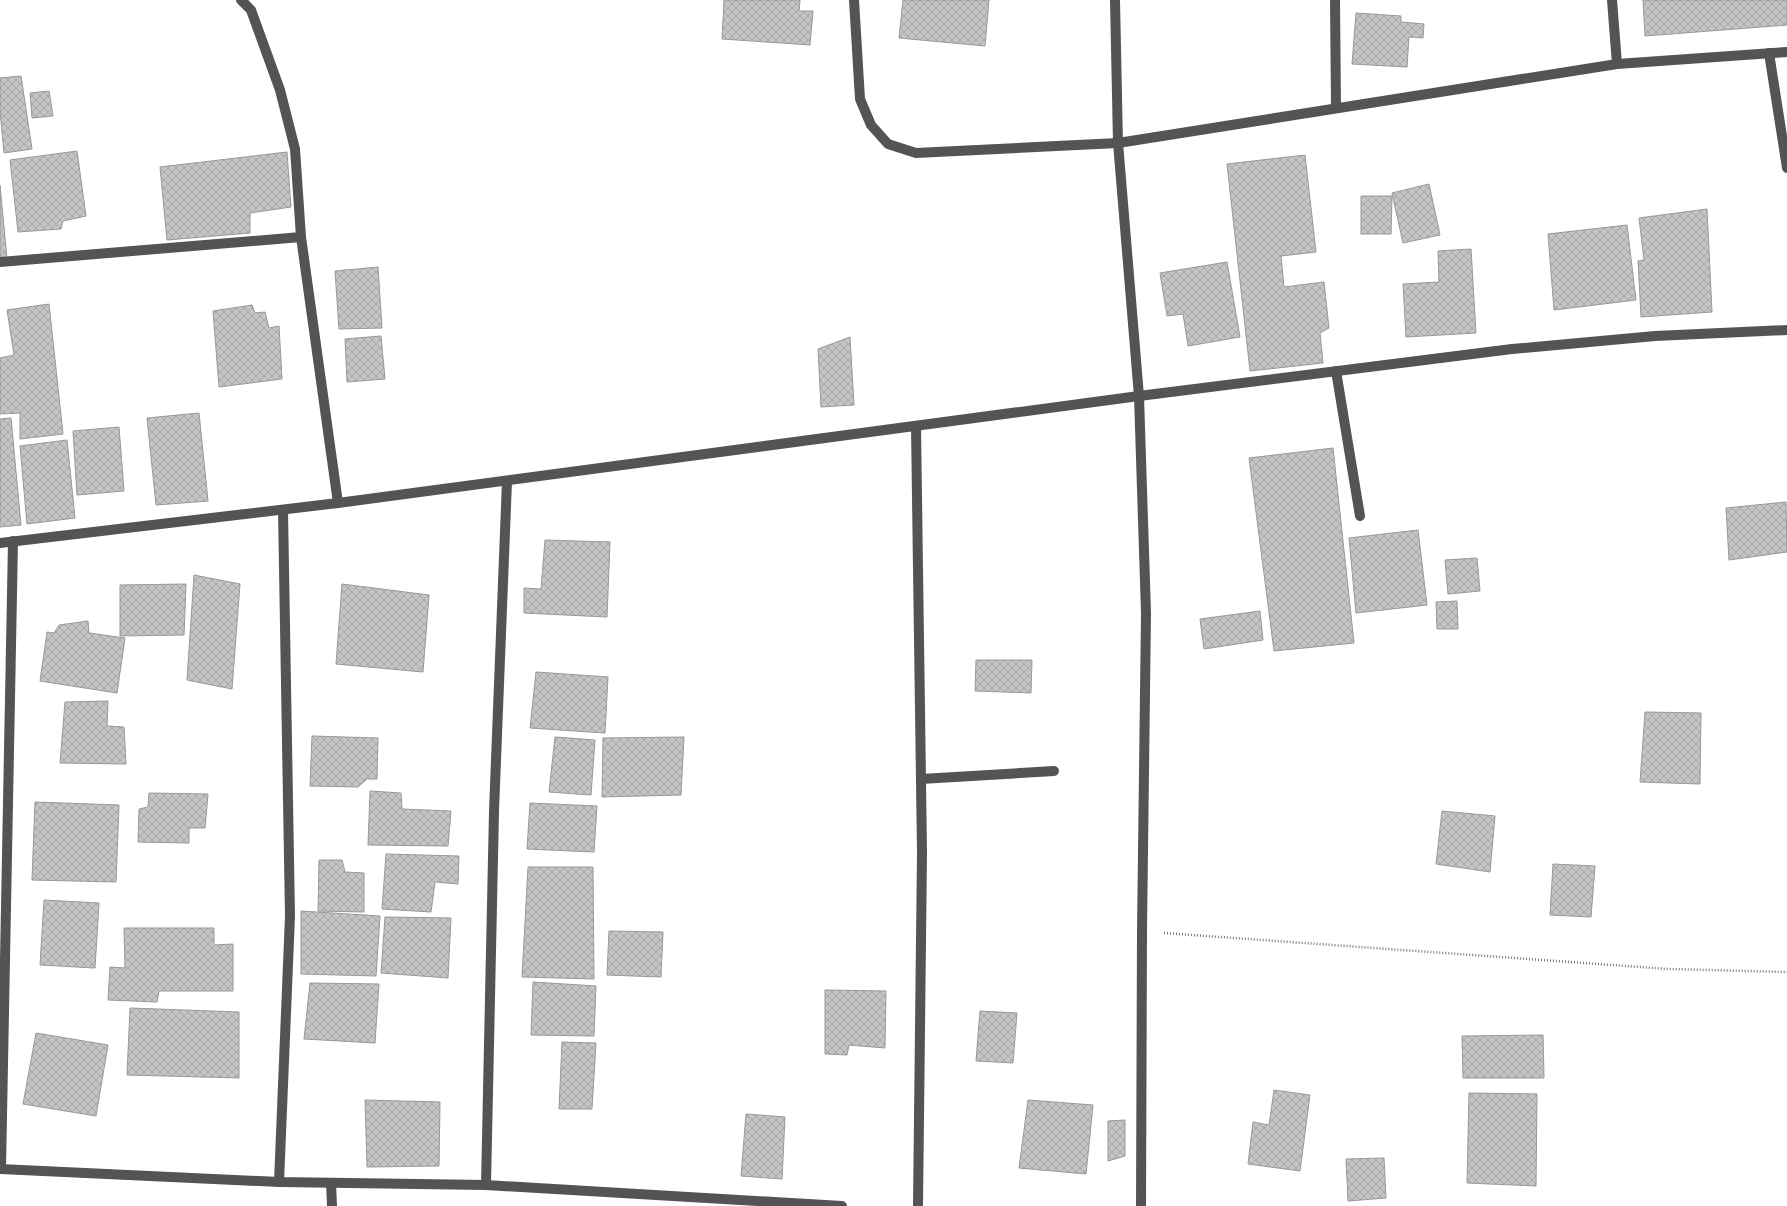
<svg xmlns="http://www.w3.org/2000/svg" width="1787" height="1206" viewBox="0 0 1787 1206" font-family="Figtree,sans-serif">
<style>
.building{fill:url(#building-cross-hatch);stroke:#989898}
.lines{fill:none;stroke-linecap:round;stroke-linejoin:round}
.path{stroke:#767676;stroke-width:2.5;stroke-dasharray:1 2;stroke-linecap:butt}
.minor{stroke:#545454;stroke-width:10}
</style>
<defs>
<pattern id="building-cross-hatch" width="8" height="8" patternUnits="userSpaceOnUse"><rect width="8" height="8" fill="#c4c4c4"/><path d="M0 0l8 8M0 8l8-8" fill="none" stroke="#a7a7a7"/></pattern>
</defs>
<rect width="100%" height="100%" fill="#fff"/>
<g class="building">
<path d="M724,0H800L799,11H813L810,45L722,39Z"/>
<path d="M903,0H989L985,46L899,38Z"/>
<path d="M1643,0H1787V25L1645,36Z"/>
<path d="M1356,13L1401,16V22L1424,24L1423,38L1409,37L1407,67L1352,64Z"/>
<path d="M21,76L32,149L4,153L0,111V78Z"/>
<path d="M49,91L53,116L32,118L30,93Z"/>
<path d="M77,151L86,216L63,221L61,229L18,232L10,160Z"/>
<path d="M287,152L291,207L250,213V233L167,240L160,167Z"/>
<path d="M1305,155L1316,252L1281,256L1284,287L1324,282L1329,328L1320,333L1323,363L1250,371L1227,164Z"/>
<path d="M1429,184L1440,235L1403,243L1392,193Z"/>
<path d="M0,185L7,259H0Z"/>
<path d="M1361,196H1392L1391,234H1361Z"/>
<path d="M1707,209L1712,312L1641,317L1638,261L1644,260L1639,218Z"/>
<path d="M1627,225L1636,300L1554,310L1548,234Z"/>
<path d="M1471,249L1476,333L1406,337L1403,284L1439,282L1438,251Z"/>
<path d="M1227,262L1240,337L1188,346L1183,314L1167,316L1160,273Z"/>
<path d="M378,267L382,328L339,329L335,271Z"/>
<path d="M49,304L63,434L20,439V413L0,414V358L14,355L7,310Z"/>
<path d="M252,305L255,313L265,312L269,328L279,326L282,379L219,387L213,311Z"/>
<path d="M381,336L385,379L347,382L345,339Z"/>
<path d="M850,337L854,405L821,407L818,349Z"/>
<path d="M199,413L208,501L156,505L147,418Z"/>
<path d="M11,418L21,525L0,527V419Z"/>
<path d="M119,427L124,491L77,495L73,431Z"/>
<path d="M67,440L75,518L27,524L20,446Z"/>
<path d="M1333,448L1354,643L1274,651L1249,458Z"/>
<path d="M1786,502L1787,552L1729,560L1726,508Z"/>
<path d="M1418,530L1427,605L1356,613L1349,538Z"/>
<path d="M545,540L610,542L607,617L524,613V588L541,589Z"/>
<path d="M1477,558L1480,591L1448,594L1445,560Z"/>
<path d="M194,575L240,584L232,689L187,680Z"/>
<path d="M186,584L184,635L120,636V585Z"/>
<path d="M342,584L429,595L423,672L336,664Z"/>
<path d="M1457,601L1458,629H1437L1436,602Z"/>
<path d="M1260,611L1263,640L1204,649L1200,619Z"/>
<path d="M88,621L89,633L125,638L117,693L40,681L47,632L54,633L59,625Z"/>
<path d="M976,660H1032L1031,693L975,691Z"/>
<path d="M536,672L608,677L605,733L530,728Z"/>
<path d="M108,701L107,726L124,727L126,764L60,763L65,702Z"/>
<path d="M1645,712L1701,713L1700,784L1640,782Z"/>
<path d="M312,736L378,738L377,779H367L358,787L310,786Z"/>
<path d="M555,737L595,740L591,795L549,792Z"/>
<path d="M684,737L681,795L602,797L603,738Z"/>
<path d="M370,791L401,793L402,809L451,811L448,846L368,845Z"/>
<path d="M149,793L208,794L205,828H189V843L138,842L139,809L148,807Z"/>
<path d="M35,802L119,805L116,882L32,880Z"/>
<path d="M530,803L597,806L594,852L527,849Z"/>
<path d="M1442,811L1495,816L1490,872L1436,864Z"/>
<path d="M386,854L459,856L458,884L435,882L431,912L382,909Z"/>
<path d="M319,860H342L345,872L364,873V912L318,911Z"/>
<path d="M1553,864L1595,866L1591,917L1550,915Z"/>
<path d="M528,867H593L594,979L522,977Z"/>
<path d="M44,900L99,903L95,968L40,965Z"/>
<path d="M301,911L380,916L376,976L301,974Z"/>
<path d="M385,917L451,918L448,978L381,973Z"/>
<path d="M124,928H214V945L233,944V991H159L157,1002L108,1000L110,967L125,968Z"/>
<path d="M609,931L663,932L661,977L607,975Z"/>
<path d="M533,982L596,986L594,1036L531,1035Z"/>
<path d="M310,983L379,984L375,1043L304,1039Z"/>
<path d="M825,990L886,991L885,1048L849,1045L847,1055L825,1054Z"/>
<path d="M130,1008L239,1012V1078L127,1075Z"/>
<path d="M980,1011L1017,1013L1013,1063L976,1061Z"/>
<path d="M36,1033L108,1045L96,1116L23,1104Z"/>
<path d="M1543,1035L1544,1078H1463L1462,1036Z"/>
<path d="M562,1042L596,1043L592,1109H559Z"/>
<path d="M1274,1090L1310,1095L1300,1171L1248,1164L1253,1122L1269,1125Z"/>
<path d="M1469,1093L1537,1094L1536,1186L1467,1183Z"/>
<path d="M365,1100L440,1102L439,1166L367,1167Z"/>
<path d="M1028,1100L1093,1105L1086,1174L1019,1168Z"/>
<path d="M746,1114L785,1117L782,1179L741,1176Z"/>
<path d="M1125,1120V1156L1108,1161V1121Z"/>
<path d="M1384,1158L1386,1198L1348,1201L1346,1159Z"/>
</g>
<g class="lines">
<path class="path" d="M1164,933L1668,969L1787,972"/>
<g class="minor">
<path d="M241,0L251,10L280,90L295,149L301,237L338,503"/>
<path d="M854,0L860,99L871,125L888,144L916,153L1118,143L1617,64L1787,52"/>
<path d="M1115,0L1118,143L1139,396L1146,613L1142,931L1141,1206"/>
<path d="M1335,0L1336,107"/>
<path d="M1612,0L1617,64"/>
<path d="M1769,53L1787,168"/>
<path d="M0,262L301,237"/>
<path d="M1336,371L1360,516"/>
<path d="M916,426L922,852L918,1206"/>
<path d="M0,543L338,503L1139,396L1512,349L1655,336L1787,330"/>
<path d="M921,779L1054,771"/>
<path d="M0,1169L279,1182L486,1185L842,1206"/>
<path d="M1,1169L13,541"/>
<path d="M279,1182L290,916L283,510"/>
<path d="M331,1183L332,1206"/>
<path d="M486,1185L494,811L507,481"/>
</g>
</g>
</svg>
